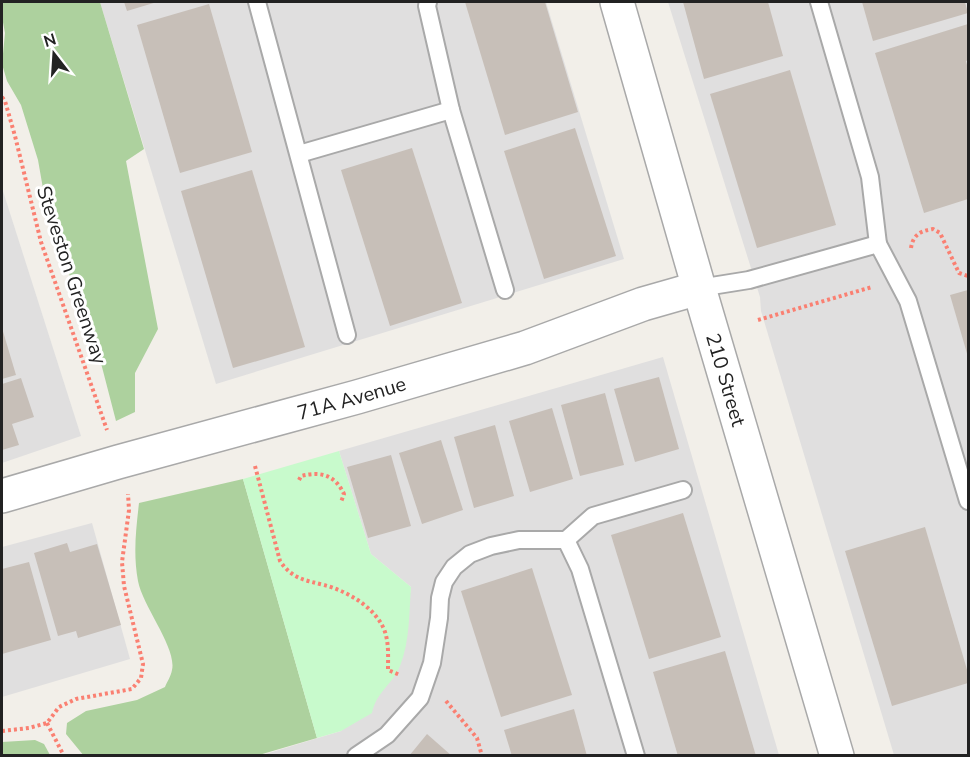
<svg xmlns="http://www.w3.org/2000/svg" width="970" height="757" viewBox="0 0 970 757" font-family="'Nunito Sans',sans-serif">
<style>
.residential{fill:#e0dfdf}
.forest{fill:#add19e}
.park{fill:#c8facc}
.building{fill:#c7bfb8}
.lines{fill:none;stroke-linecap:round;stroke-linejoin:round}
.lane-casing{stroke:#a9a9a9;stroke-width:20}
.street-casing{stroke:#a9a9a9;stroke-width:36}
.path{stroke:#fa8072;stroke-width:4;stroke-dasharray:3 3;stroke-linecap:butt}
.lane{stroke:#fff;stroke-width:16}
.street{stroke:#fff;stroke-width:33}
.labels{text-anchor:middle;stroke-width:6;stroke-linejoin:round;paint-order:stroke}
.street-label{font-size:20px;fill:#222;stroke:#fff}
</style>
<rect width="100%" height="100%" fill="#f2efe9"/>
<g class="residential">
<path d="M100,2H546L624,259L216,384Z"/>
<path d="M668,2H968V755H894L761,311L760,297Z"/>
<path d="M2,188L81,436L2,463Z"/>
<path d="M663,357L779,755L259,756L341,731L374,701L399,668L411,587L371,554L339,451Z"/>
<path d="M92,523L130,659L2,697V547Z"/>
</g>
<g class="forest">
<path d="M2,2H100L144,149L126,161L158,329L135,373V412L116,421L95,340L76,299L66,262L48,217L38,160L21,105L7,81L2,64L5,33L2,17Z"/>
<path d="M243,479L317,738L259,755L84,756L66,734L67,723L86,711L137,700L165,687C167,682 171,676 172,670C177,648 143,607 138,581C133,554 136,530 139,503Z"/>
<path d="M35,740L44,744L50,755H2V742Z"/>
</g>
<path class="park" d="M339,451L371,554L411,587C409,613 410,641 400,666C393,684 376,692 372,713L341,731L317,738L243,479Z"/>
<g class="building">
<path d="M124,2H157L127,11Z"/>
<path d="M465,2H545L578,112L505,135Z"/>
<path d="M683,2H768L783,56L704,79Z"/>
<path d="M862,2H965L968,13L873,41Z"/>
<path d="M209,4L252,152L180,173L137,25Z"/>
<path d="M968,24V60L966,61L968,69V199L924,213L875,53Z"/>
<path d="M790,70L836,225L757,248L710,94Z"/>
<path d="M575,128L616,256L544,279L504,151Z"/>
<path d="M412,148L462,303L390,326L341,170Z"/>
<path d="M252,170L305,347L233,368L181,191Z"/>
<path d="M968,290V357L950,295Z"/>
<path d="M2,328L16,375L2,379Z"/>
<path d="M659,377L679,449L635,462L614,389Z"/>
<path d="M21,378L34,417L12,424L19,445L2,450V384Z"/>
<path d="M605,393L624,465L580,476L561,405Z"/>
<path d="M552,408L573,479L530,492L509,421Z"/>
<path d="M495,425L514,496L474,508L454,437Z"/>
<path d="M441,440L463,510L422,524L399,453Z"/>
<path d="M391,455L411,526L368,538L347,467Z"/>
<path d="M683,513L721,637L649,659L611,535Z"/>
<path d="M925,527L968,673V683L892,706L845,551Z"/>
<path d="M67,543L70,552L97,544L121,625L78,638L76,631L58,636L34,553Z"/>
<path d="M29,562L51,640L2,654V569Z"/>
<path d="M532,568L572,695L501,717L461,591Z"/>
<path d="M725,651L756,756H678L653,672Z"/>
<path d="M574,709L587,756H512L504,730Z"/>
<path d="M427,734L452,756H409Z"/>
</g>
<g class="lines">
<defs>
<g id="lane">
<path d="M257,2L347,335"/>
<path d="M428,2L427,6L451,110L505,290"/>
<path d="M819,2L870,177L878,244"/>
<path d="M299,154L451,110"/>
<path d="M699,288L749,280L878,244L908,301L968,501"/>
<path d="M566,540L580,569L636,756"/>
<path d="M356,756L387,735L420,698L432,663L439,618L440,598L444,582L454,567L470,554L491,546L519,540H566L593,516L683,490"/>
</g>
<g id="street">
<path id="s1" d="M617,2L699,288L837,756"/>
<path id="s2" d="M2,496L118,462L357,397L525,348L643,304L699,288"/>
</g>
</defs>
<use href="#lane" class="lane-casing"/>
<use href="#street" class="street-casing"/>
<g class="path">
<path d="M2,97L5,101L15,136L41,242L107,430"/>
<path d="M911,248C913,235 920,231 933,229L940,233L959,273L968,276"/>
<path d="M758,320L872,287"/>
<path d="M255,466L280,561C292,579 305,580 324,585C347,591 377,608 385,632C389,644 388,657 388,670L400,675"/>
<path d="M299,480L301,476C321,471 335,475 344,494L341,502"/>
<path d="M446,701L477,738L482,756"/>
<path d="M47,723L64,756"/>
<path d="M2,731L29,728L47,723L59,707L76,699L132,689L141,678L143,664L124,586L122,562L129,510L128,494"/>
</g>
<use href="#lane" class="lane"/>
<use href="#street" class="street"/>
</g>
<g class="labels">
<g class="street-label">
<text transform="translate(72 275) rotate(72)" y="7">Steveston Greenway</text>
<text dy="7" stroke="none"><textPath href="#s1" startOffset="393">210 Street</textPath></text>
<text dy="7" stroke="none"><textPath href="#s2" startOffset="363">71A Avenue</textPath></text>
</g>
</g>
<rect width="970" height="757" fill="none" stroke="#222222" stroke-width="6"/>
<g transform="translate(54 54) rotate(343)" stroke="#ffffff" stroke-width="4.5" paint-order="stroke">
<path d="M0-4.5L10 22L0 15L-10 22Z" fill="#222222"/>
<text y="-9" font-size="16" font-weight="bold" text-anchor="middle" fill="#222222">N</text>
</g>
</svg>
